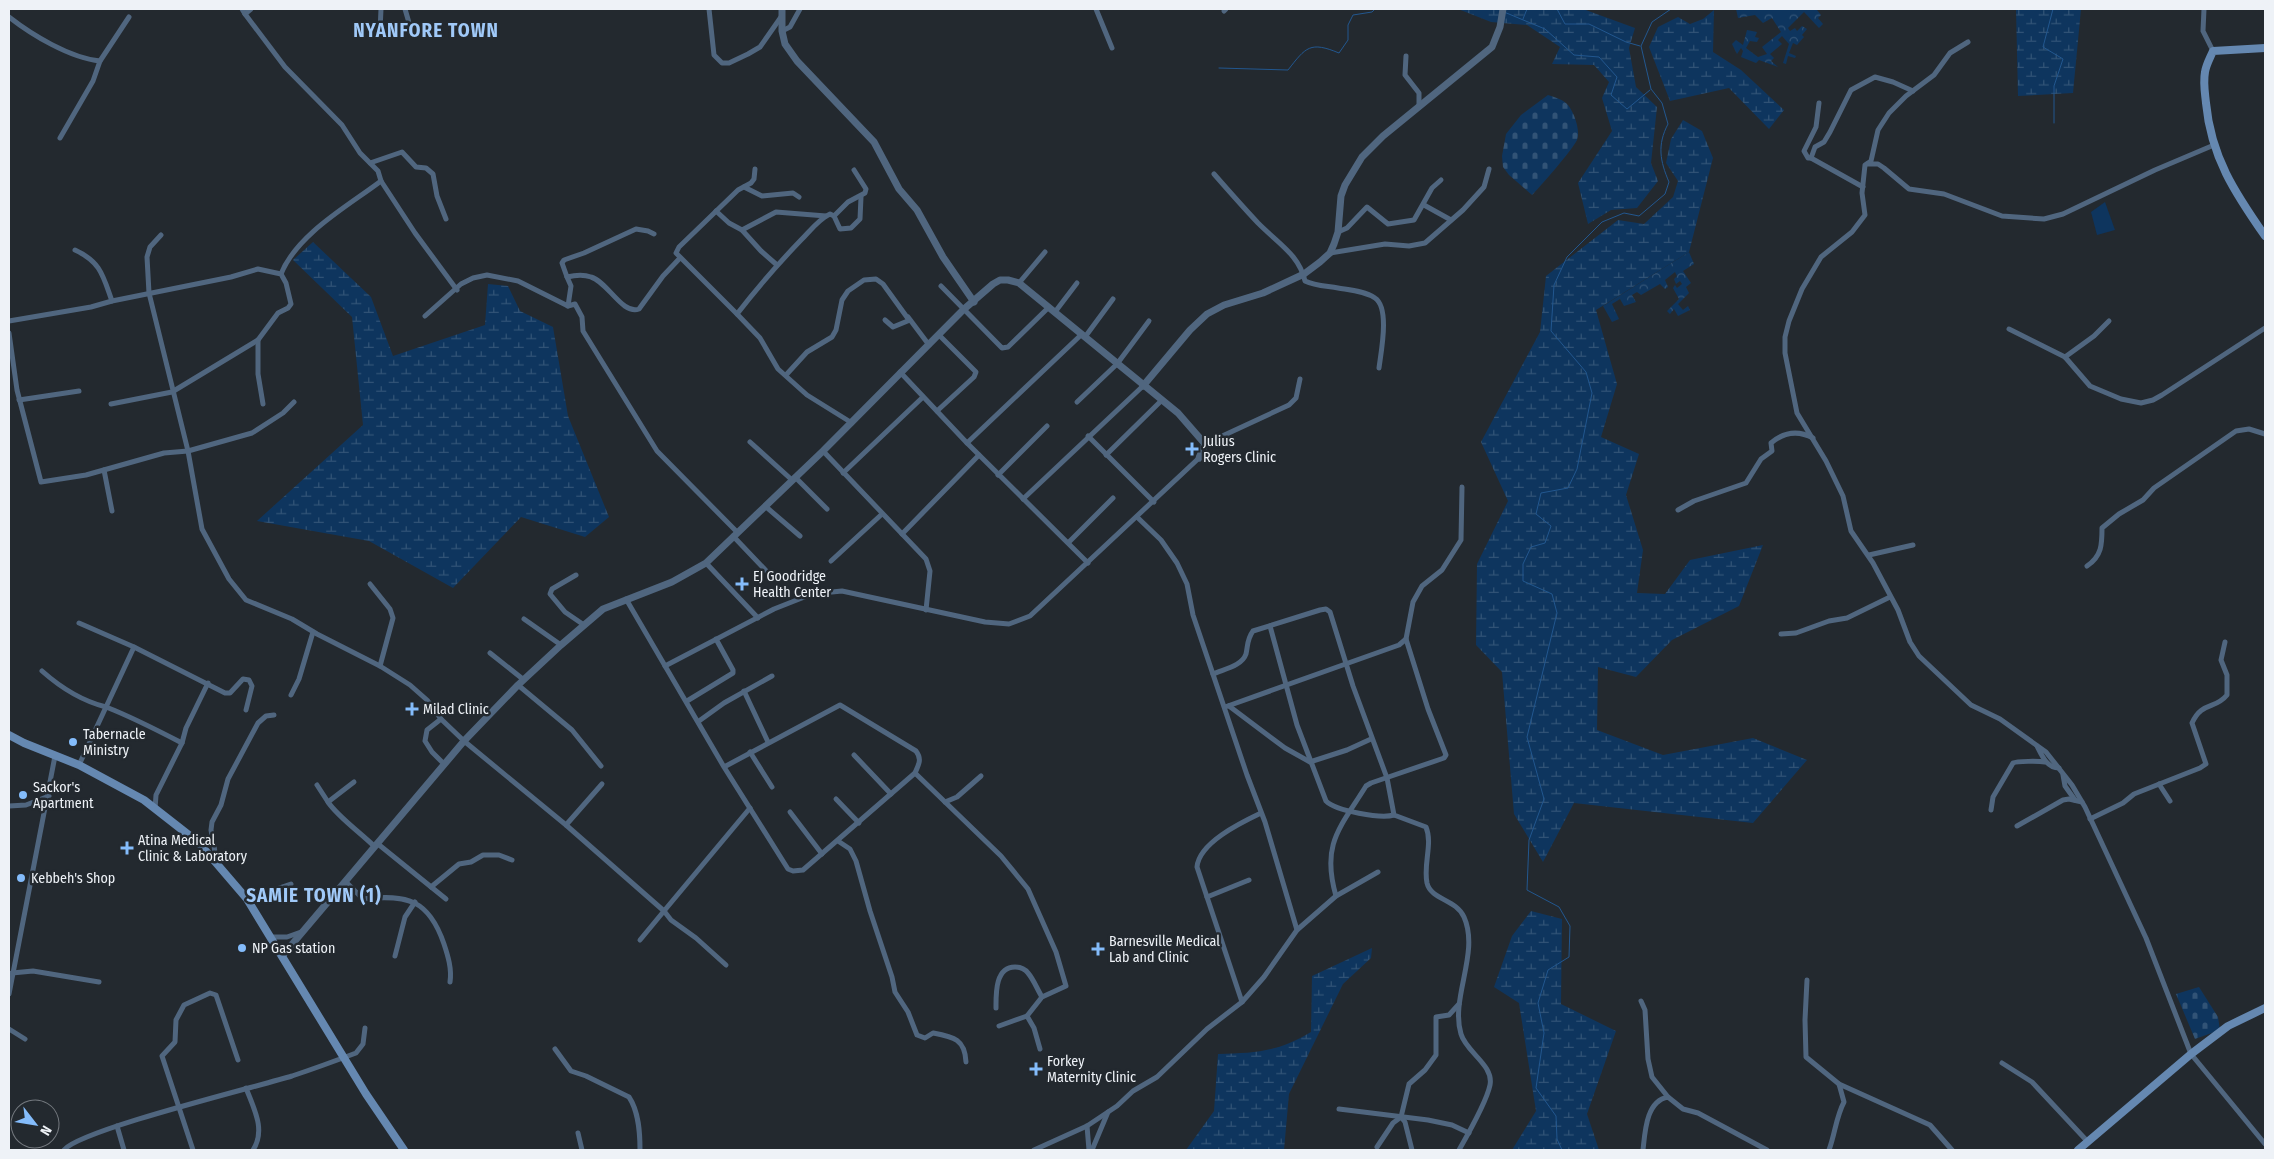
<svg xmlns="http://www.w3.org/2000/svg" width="2274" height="1159" viewBox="0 0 2274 1159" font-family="'Fira Sans Condensed',sans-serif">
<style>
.grass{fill:#0e355e}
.forest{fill:url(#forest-crowns)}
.wetland{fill:url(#wetland-marsh)}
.cemetery{fill:url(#cemetery-stones)}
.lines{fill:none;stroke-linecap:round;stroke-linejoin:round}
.stream{stroke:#22578f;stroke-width:1}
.minor{stroke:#50667f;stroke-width:5}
.tertiary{stroke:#50667f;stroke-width:7}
.secondary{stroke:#6588b1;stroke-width:8}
.poi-dot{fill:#84bcfb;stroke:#23292f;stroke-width:2}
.labels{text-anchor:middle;stroke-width:5;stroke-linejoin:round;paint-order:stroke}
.poi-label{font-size:14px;fill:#eef2f7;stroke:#23292f;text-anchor:start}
.district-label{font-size:19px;font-weight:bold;letter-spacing:1px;fill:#a0c9f8;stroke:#23292f}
</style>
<defs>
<pattern id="forest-crowns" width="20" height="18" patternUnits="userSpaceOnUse" patternTransform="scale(1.25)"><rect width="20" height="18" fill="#0e355e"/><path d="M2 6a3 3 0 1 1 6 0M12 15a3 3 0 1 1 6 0" fill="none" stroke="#315376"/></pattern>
<pattern id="wetland-marsh" width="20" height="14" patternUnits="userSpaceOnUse" patternTransform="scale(1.25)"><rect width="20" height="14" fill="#0e355e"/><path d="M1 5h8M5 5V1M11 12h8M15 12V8" fill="none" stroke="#315376"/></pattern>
<pattern id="cemetery-stones" width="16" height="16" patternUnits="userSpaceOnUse" patternTransform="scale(1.25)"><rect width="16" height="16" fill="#0e355e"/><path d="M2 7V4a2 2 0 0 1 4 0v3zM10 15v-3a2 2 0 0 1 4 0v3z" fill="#315376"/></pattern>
</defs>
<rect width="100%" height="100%" fill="#23292f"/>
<path class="grass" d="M2105,202L2115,230L2097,235L2091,212Z"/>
<g class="forest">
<path d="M1736,9H1821L1817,10L1821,15L1818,18L1823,24L1819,28L1804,12L1788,28L1790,31L1795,28L1797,31L1802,26L1807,29L1802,35L1804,37L1797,45L1793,43L1789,53L1796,56L1795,58L1788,56L1786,64L1783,63L1789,44L1782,36L1778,40L1782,44L1770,54L1774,58L1771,61L1778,67L1759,60L1756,63L1741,57L1743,51L1741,48L1737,54L1732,44L1736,40L1743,45L1747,30L1757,32L1755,37L1759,38L1757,42L1750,41L1746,48L1758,57L1767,54L1762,47L1781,32L1772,18L1763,23L1755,15L1738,18Z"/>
<path d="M1689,252L1694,264L1683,271L1691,283L1686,287L1689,293L1678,304L1683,310L1688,306L1690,310L1678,316L1674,309L1670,314L1667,311L1679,299L1673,288L1675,285L1677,288L1682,284L1680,281L1676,284L1674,279L1677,276L1675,272L1665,280L1668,287L1665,289L1660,284L1641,295L1637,292L1632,295L1636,302L1624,306L1620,299L1612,304L1619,319L1612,322L1603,306Z"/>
</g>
<g class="wetland">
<path d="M1458,9H1583L1635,28L1629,48L1636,87L1657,107L1651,163L1658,181L1637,208L1611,210L1588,224L1578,183L1612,131L1602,98L1609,82L1594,65L1552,64L1560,47L1527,25L1491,22Z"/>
<path d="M2016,9H2081L2073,93L2018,96Z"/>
<path d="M1714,10L1713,52L1741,70L1784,110L1769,129L1729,88L1670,101L1649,47L1658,27L1678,17L1690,24L1703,19Z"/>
<path d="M1683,120L1702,131L1713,158L1689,252L1596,310L1617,384L1601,437L1639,454L1626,495L1643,550L1637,593L1665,594L1690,560L1763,545L1739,606L1672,640L1636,677L1598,667L1597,730L1663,755L1753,738L1807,760L1753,823L1574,803L1543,862L1514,814L1502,672L1476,645L1477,564L1508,501L1481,442L1540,332L1546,276L1618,220L1644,224L1673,197L1678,181L1666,163L1671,139Z"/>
<path d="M313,242L371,297L393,356L485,325L488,284L508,286L520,311L553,327L568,416L609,517L585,537L521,517L453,588L369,541L257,521L363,425L352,317L293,260Z"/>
<path d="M1531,911L1562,919L1561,1004L1616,1031L1587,1114L1599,1150H1512L1536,1111L1519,1003L1494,987L1512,936Z"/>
<path d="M1372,948L1371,958L1343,984L1289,1094L1284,1150H1186L1214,1111L1218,1054C1257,1053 1277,1052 1311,1032L1312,976Z"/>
</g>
<g class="cemetery">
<path d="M1548,95C1554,97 1561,99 1566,103C1573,109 1581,130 1577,140C1573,149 1540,187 1532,195L1509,175L1503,167L1502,156L1506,134L1521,115Z"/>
<path d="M2199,987L2218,1017L2220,1030L2195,1039L2176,994Z"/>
</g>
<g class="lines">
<g class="stream">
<path d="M1557,9L1565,24H1589L1626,42L1640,46"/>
<path d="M1693,9H1699"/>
<path d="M2053,9L2043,47L2063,59L2054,86V123"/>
<path d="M1504,12L1545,29L1574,55L1599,57L1617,77L1611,95L1627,109L1650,90"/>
<path d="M1523,19L1527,9"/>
<path d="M1219,68L1288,70C1306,47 1310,41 1339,53L1348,40V25L1353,15L1372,12L1375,9"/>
<path d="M1562,1150L1557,1139L1556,1116L1536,1088L1544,1033L1538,1003L1548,970L1569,957L1570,926L1559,907L1527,890L1529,840L1544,799L1527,737L1557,613L1552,594L1523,581V564L1531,547L1545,543L1551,526L1536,514L1541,493L1568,488L1577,469L1592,393L1586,372L1551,331L1554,285L1567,257L1602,222L1624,213L1639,216L1665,194L1669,182C1660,161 1657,145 1668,124L1662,103L1651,89L1641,46L1652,22L1671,9"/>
</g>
<g class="minor">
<path d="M242,9L245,14L251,9"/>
<path d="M405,9L412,33"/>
<path d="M709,9L714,55L722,63H729L748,54L760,47L781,17"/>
<path d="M1096,9L1112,48"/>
<path d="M2204,9L2203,31L2213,51"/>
<path d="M1224,11L1226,9"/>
<path d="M245,14L285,67L342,125L360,153L378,171L381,181L415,233L457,290"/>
<path d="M9,17C32,35 70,58 100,61L129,17"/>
<path d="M782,31L790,27L800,9"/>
<path d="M375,34L380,31L381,9"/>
<path d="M1968,42L1950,53L1934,75L1906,96L1889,113L1878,130L1871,161L1865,165L1862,193L1865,215L1852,232L1821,257L1802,289L1789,321L1785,337V353L1797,413L1826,461L1843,496L1851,531L1873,563L1898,610L1910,642L1919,656L1971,705L2000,719L2046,752L2072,785L2085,807L2146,938L2191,1054L2265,1144"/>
<path d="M1406,56L1405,75L1419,93V107"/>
<path d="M1819,103L1816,127L1804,151L1808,158H1811L1815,147L1824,142L1830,132L1851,90L1875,77L1893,82L1913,91"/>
<path d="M60,138L93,81L100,61"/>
<path d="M1811,158L1863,187"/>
<path d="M370,163L402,152L416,167L426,168L433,174L437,196L446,219"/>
<path d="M1867,164H1878L1884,168L1909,189L1944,194L2002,216L2044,219L2063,214L2155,170L2214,145"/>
<path d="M1214,174C1228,190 1243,207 1258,223C1280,245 1299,255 1305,281C1315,286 1327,286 1338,288C1350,290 1365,291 1375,298C1390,308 1381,352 1379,368"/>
<path d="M744,187L762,196L793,193L799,197"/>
<path d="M1424,205L1451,220"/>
<path d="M716,211L729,223L742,230L761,251L777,265"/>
<path d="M834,216L840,229L851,228L860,219L861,197"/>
<path d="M742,230L776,212L826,216"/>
<path d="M1338,232L1347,228L1367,207L1388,224L1414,220L1432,188L1441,180"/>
<path d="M654,234L648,231L636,229L584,253L564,260L562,263L567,277C575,275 583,274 591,277C608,282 622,315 639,309L663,276L680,258"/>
<path d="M161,235L150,247L147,257L149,293L188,451L202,529L229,579L246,600L292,619L317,634L380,666L410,685L427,700L441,719L464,741L566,825L664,911L750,808"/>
<path d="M75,250C101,262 103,276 112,301"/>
<path d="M1330,253L1385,244L1409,246L1425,243L1463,210L1484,187L1489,169"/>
<path d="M281,274C297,234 348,206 381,181"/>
<path d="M567,277L571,286L568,306"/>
<path d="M1019,283L1045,252"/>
<path d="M941,286L1002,348L1008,347L1049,307"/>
<path d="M1055,312L1077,283"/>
<path d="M737,314L676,253L679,247L738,190L751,183L754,179L755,169"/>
<path d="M425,316L461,284L473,278L487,275L518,281L568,306L575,304L582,317L583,331L657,451L737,532"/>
<path d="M908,317L929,345"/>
<path d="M885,320L893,327L910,320"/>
<path d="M9,321L91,307L112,301L231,277L258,269L281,274L286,283L291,304L288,308L278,313L258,340V374L263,404"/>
<path d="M2009,329L2065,357L2090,386L2121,399L2141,403L2153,400L2162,395L2265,328"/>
<path d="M9,333L17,390L41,482L86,475L164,453L188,451L252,433L283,413L294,402"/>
<path d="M1085,337L1113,299"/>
<path d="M2065,357L2094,336L2109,321"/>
<path d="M900,372L967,443L1088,563"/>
<path d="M786,375L807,352L832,337L836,330L842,300L848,291L864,280L876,279L883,284L909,320"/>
<path d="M19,400L79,391"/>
<path d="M1077,402L1117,364L1149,321"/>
<path d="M111,404L172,392L258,340"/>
<path d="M937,411L974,377L976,372L939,335"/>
<path d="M852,423L807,395L778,369L760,338L737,314C757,288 778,264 801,240C810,231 819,219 830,214L834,216L848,202L865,193L866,189L854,170"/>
<path d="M1088,436L1154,502"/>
<path d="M750,442L792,480"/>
<path d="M967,443L1082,334"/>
<path d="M1205,444L1289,405L1296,398L1300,379"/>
<path d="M823,451L926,559L930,571L926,610"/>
<path d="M1106,455L1162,400"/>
<path d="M104,470L112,511"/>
<path d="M843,473L923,397"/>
<path d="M998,475L1047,426"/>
<path d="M795,477L827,509"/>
<path d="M1023,499L1143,386"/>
<path d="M765,506L800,536"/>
<path d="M1678,510L1694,501L1746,483L1761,459L1772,451L1771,443C1784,432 1798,430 1813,438"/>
<path d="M1137,517L1161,540L1177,563L1187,584L1193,615L1247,775L1265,822L1297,930"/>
<path d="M902,534L979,455"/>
<path d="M733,536L772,577"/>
<path d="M1069,542L1113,498"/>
<path d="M1869,555L1913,545"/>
<path d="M831,561L882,514"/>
<path d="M706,563L758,618"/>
<path d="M2087,566C2102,556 2102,544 2102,528L2119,514L2143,500L2154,488L2236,431L2249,429L2265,434"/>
<path d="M576,575L552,589L550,594L565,612L584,625"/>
<path d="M370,584L390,609L393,618L380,666"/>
<path d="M626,599L724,767L788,869L793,871L803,870L915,773C919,764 922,759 916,751L840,705L724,767"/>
<path d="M524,619L561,645"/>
<path d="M79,623L134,647"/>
<path d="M1270,626L1297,725L1326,801C1336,811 1381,819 1394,815"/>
<path d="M1781,634L1796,633L1829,621L1847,618L1890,597"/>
<path d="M490,653L524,680"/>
<path d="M665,666L774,609L812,594L842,591L985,622L1009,624L1030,616L1199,458"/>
<path d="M42,671C60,687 82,701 106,707L79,765"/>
<path d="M1213,674C1224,669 1242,666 1246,654C1248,645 1247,639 1253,631L1320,610L1326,609L1330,612L1353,686L1387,778L1394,815L1426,827C1433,844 1423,864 1427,883C1431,900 1456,899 1464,917C1480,953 1450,998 1461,1034C1466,1052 1494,1065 1490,1085C1487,1100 1467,1136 1459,1150"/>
<path d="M518,685L572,730L601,766"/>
<path d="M744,691L768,742"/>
<path d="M291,695L299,679L313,632"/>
<path d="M687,701L733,673V670L716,639"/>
<path d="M1229,706L1285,748L1310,762L1347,750L1371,739"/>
<path d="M1225,707L1399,645L1406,639"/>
<path d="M441,719L427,730L425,741L432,752L444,764"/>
<path d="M699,721L724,703L772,676"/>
<path d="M182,743L186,728L208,683"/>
<path d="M2037,746C2042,756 2047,768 2059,768"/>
<path d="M750,752L772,787"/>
<path d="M854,755L891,794"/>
<path d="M915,773L1001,856L1028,889L1056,952L1066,986L1042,997L1027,1016L999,1026"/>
<path d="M2063,775L2065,786L2075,800"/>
<path d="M354,782L328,802C338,817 361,833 375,847"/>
<path d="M2159,784L2170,801"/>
<path d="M317,785L328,802"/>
<path d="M836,799L859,823"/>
<path d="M945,802L957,797L981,776"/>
<path d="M9,806L26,805L49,796"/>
<path d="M155,809L156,795L182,743C157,730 132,717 106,707L134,647L225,693H230L243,679L249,680L252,686L246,710"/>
<path d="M1991,810L1993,797L2013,763C2017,761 2039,761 2045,762"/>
<path d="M790,812L822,854"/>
<path d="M2090,819L2123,803L2134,794L2200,768L2206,764L2192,723C2202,701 2215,710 2227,695V675L2221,660L2225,642"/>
<path d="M566,825L602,784"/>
<path d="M2017,826L2063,800L2069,799L2082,802"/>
<path d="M838,841L850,849L856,861L870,911L892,977L895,992L908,1012L917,1035L925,1038L933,1033C954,1037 965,1039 966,1062"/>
<path d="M378,844L446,899"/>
<path d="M217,863L211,830L212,822L221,805L228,779L258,723L266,716L274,715"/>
<path d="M346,882L363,899C408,894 429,900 444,944C448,956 452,969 450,982"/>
<path d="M431,887L459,864L471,862L483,855H499L512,860"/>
<path d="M1336,896C1321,844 1340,828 1366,786L1371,783L1444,758L1446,755L1428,709L1406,639L1413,602L1422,586L1442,570L1461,540L1462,487"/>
<path d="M1207,897L1249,880"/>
<path d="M247,899L291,884"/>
<path d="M271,937H287L301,932"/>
<path d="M640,940L664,911L671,920L696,938L726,965"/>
<path d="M395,956L405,917L415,902"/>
<path d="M12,973L33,971L99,982"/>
<path d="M1807,980L1805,1020L1806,1057L1839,1084L1930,1125L1952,1150"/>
<path d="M9,994L55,756"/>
<path d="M1641,1001L1645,1010L1648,1059L1652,1077L1668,1097"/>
<path d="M1242,1002L1197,867C1199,843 1240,823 1261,813"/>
<path d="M996,1008C996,994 995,967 1015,967C1020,967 1025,969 1028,973C1034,980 1037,989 1042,997"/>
<path d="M1027,1016L1034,1028L1040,1049"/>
<path d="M9,1029L25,1039"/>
<path d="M555,1049L571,1071L586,1076L629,1097C639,1112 640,1133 640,1150"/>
<path d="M2002,1063L2032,1082L2088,1142"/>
<path d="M246,1088C254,1109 266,1130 253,1150"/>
<path d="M1339,1109L1428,1120L1452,1125L1469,1133"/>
<path d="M1401,1117L1405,1122L1412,1150"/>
<path d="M117,1126L124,1150"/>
<path d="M1087,1126L1089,1150"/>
<path d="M578,1133L582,1150"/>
<path d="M1377,1147L1393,1123L1401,1117L1409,1084L1425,1070L1436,1055V1017L1449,1015L1459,1004"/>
<path d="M64,1150C80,1130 256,1087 292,1076C313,1069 335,1061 356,1053L363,1044L365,1028"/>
<path d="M193,1150L162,1056L175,1042L176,1020L184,1005L210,993L216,995L238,1060"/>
<path d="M1034,1150L1087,1126L1117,1106L1133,1091L1157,1077L1207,1029L1242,1002L1264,977L1297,930L1336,896L1378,872"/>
<path d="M1092,1150L1108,1112"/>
<path d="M1643,1150C1645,1132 1646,1101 1668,1097L1683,1109L1698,1113L1767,1150"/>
<path d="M1829,1150C1835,1134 1836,1117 1844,1102L1839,1084"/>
</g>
<g class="tertiary">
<path d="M782,9V31L785,44L797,61L874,142L899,189L917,210L943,257L974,302"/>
<path d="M1143,386L1190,330L1207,314L1224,305L1263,293L1304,274L1320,262L1330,253L1334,244L1338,232L1341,196L1345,185L1362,157L1383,136L1492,47L1500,27L1503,9"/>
<path d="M283,955L464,741L518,685L561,645L603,609L672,582L706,563L823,451L963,310L993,284L1000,280H1008L1019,283L1178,413L1205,444L1199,458"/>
</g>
<g class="secondary">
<path d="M2265,48L2213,51C2210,58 2206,65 2205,72C2203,83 2205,93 2206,103C2211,157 2235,193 2265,236"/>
<path d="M9,735L24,743L79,765L144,800L199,843L247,899L366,1094L404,1150"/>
<path d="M2078,1150L2191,1054L2228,1026L2265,1008"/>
</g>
</g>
<g class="poi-dot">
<path d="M1189.5 441.5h5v5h5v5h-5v5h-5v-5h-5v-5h5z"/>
<path d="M739.5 576.5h5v5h5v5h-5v5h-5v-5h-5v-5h5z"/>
<path d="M409.5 701.5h5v5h5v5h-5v5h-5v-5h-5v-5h5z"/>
<circle cx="73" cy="742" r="5"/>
<circle cx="23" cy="795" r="5"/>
<path d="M124.5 840.5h5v5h5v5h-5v5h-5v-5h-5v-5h5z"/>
<circle cx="21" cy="878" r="5"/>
<circle cx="242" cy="948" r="5"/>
<path d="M1095.5 941.5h5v5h5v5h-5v5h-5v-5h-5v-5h5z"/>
<path d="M1033.5 1061.5h5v5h5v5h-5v5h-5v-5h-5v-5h5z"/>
</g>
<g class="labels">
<g class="poi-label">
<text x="1203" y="446">Julius<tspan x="1203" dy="16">Rogers Clinic</tspan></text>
<text x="753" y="581">EJ Goodridge<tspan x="753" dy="16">Health Center</tspan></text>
<text x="423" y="714">Milad Clinic</text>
<text x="83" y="739">Tabernacle<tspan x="83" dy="16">Ministry</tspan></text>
<text x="33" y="792">Sackor's<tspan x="33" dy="16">Apartment</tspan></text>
<text x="138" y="845">Atina Medical<tspan x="138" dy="16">Clinic &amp; Laboratory</tspan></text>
<text x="31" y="883">Kebbeh's Shop</text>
<text x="1109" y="946">Barnesville Medical<tspan x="1109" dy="16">Lab and Clinic</tspan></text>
<text x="252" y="953">NP Gas station</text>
<text x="1047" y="1066">Forkey<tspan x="1047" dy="16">Maternity Clinic</tspan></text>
</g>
<g class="district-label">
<text x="426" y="37">NYANFORE TOWN</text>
<text x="314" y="902">SAMIE TOWN (1)</text>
</g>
</g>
<rect width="2274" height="1159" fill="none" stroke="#eef2f7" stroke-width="20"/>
<g transform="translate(35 1124) rotate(121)"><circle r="24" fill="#23292f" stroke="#74797f"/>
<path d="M0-4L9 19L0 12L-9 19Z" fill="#84bcfb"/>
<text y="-8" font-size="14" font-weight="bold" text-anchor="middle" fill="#eef2f7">N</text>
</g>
</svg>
